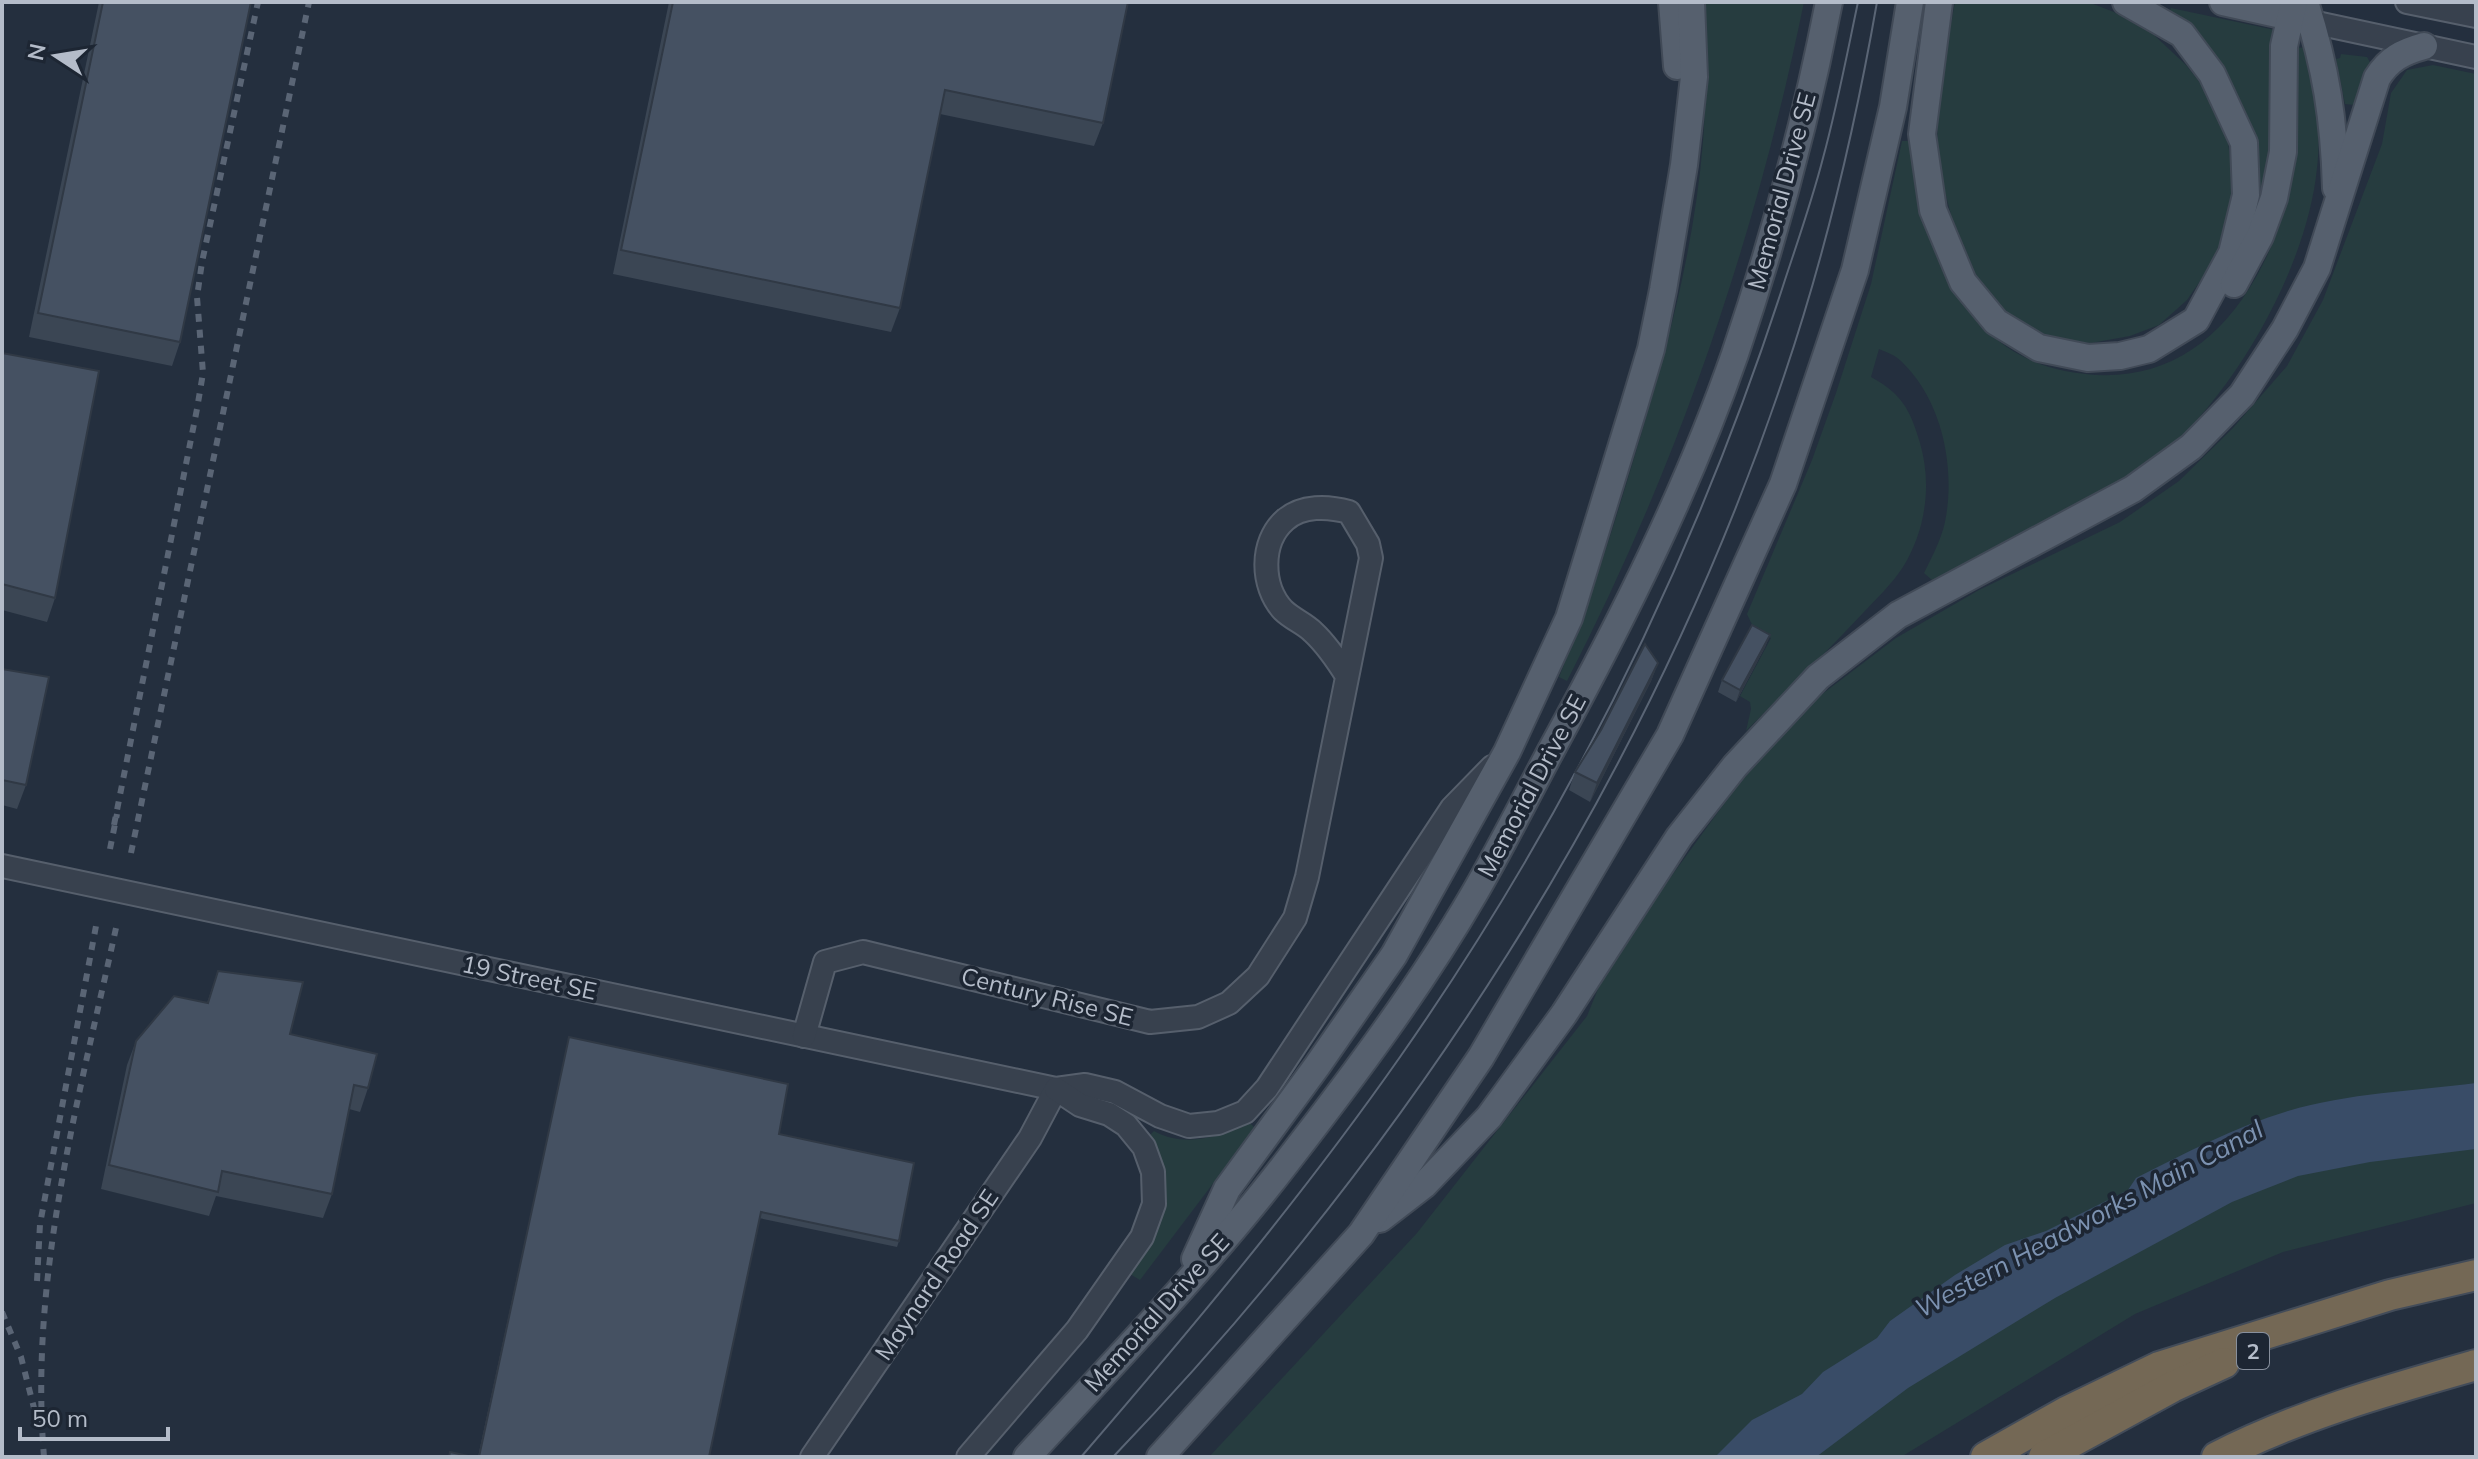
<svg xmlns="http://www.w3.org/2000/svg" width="2478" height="1459" viewBox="0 0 2478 1459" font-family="Mulish,sans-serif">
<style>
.green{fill:#263c3f}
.water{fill:#394c67}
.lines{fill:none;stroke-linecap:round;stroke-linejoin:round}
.minor-casing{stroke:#565f6c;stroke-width:26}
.major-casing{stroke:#414a57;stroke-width:30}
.highway-casing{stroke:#434c59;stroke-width:34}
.minor{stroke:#38414e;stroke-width:22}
.major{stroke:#56606e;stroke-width:26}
.highway{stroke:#746855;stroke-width:30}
.tram{stroke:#5a6575;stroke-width:2}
.rail{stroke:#5a6575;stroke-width:6;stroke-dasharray:8 8;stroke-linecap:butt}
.wall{fill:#3b4654}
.shaded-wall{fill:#303945}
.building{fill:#455162;stroke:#303945;stroke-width:2}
.labels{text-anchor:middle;stroke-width:7;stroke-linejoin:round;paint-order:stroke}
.shield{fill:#1d2633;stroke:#878f9c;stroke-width:2}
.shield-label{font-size:22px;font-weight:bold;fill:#b4bcc9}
.street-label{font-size:24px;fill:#b4bcc9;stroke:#1d2633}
.water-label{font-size:26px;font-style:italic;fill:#7c92b1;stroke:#1d2633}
</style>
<rect width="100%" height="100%" fill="#242f3e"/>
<g class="green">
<path d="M1702,2H1804C1756,238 1677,467 1567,681L1559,677C1590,602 1614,526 1637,448C1667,349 1695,245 1703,141C1707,95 1703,48 1702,2Z"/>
<path d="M1955,2H2088L2114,12L2154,35L2186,65L2209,94L2227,136L2233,177L2232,207L2221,246L2205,274L2187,300L2159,325L2130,336L2091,343L2044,337L2007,317L1976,275L1951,215L1937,161L1938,95Z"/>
<path d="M2171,8L2275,30C2267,82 2277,136 2265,187L2255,185L2254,166L2166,18Z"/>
<path d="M2295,47L2305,48C2314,88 2322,126 2317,168C2307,271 2229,405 2147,467C2130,480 2108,489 2089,500C2037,528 1984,553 1933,581L1924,573C1932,557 1941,540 1945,522C1956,467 1942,400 1901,361C1895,355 1886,352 1879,349L1871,377C1902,394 1910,409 1920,443C1932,484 1926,530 1903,567C1892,584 1876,599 1863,613C1825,654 1785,692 1746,731L1751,709L1750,702L1740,696L1771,638L1754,629L1747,614L1812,460L1836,393L1871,284L1902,141H1912C1919,200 1928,258 1965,307C1990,340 2024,363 2065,371C2150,388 2214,352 2256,277C2276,242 2292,197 2295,156C2297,126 2294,96 2298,65L2293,61Z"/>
<path d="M2341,54L2367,57L2371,64L2364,76L2355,105L2345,104L2336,59L2340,58Z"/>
<path d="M2433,65L2476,74V1203L2283,1252L2135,1314L1901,1457H1209L1417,1233L1587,1016L1609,962L1734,790L1774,743L1821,695L1896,638L1979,590L2120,522L2179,481L2233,428L2287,366L2323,300L2382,144L2391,93L2407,70Z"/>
<path d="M1250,1123L1255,1128L1140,1280L1130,1274C1159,1230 1182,1187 1149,1136L1154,1131C1185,1148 1219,1137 1250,1123Z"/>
</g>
<path class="water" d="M2476,1083V1149L2370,1162L2298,1176L2232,1202L2055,1298L1908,1388L1816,1457H1715L1752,1420L1802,1394L1823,1372L1877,1338L1890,1321L1955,1275L2005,1245L2046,1231L2128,1190L2136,1178C2186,1153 2234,1127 2288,1111C2348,1093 2414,1091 2476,1083Z"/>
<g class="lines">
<defs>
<g id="minor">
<path d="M2407,2L2476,16"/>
<path d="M2312,22L2476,57"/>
<path d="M2,866L1056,1089L1085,1085L1115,1092L1160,1116L1189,1126L1218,1123L1245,1112L1267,1088L1452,808L1492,767"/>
<path d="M804,1036L825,962L863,952L1150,1022L1198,1017L1229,1003L1258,976L1295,918L1307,877L1371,558L1368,544L1349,512C1328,506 1302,505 1285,520C1260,542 1261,586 1283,610C1292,619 1304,623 1313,632C1327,645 1337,660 1347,676"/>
<path d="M812,1457L1030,1138L1056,1089"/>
<path d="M968,1457L1077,1330L1142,1237L1154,1204L1153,1172L1144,1147L1126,1125L1109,1114L1080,1105L1056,1089"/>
</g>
<g id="major">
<path d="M1672,2L1677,66"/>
<path d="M1939,2L1922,134L1933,210L1963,282L1996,322L2039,348L2088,358L2120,356L2149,349L2196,320L2232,253L2246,195L2244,143L2212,74L2182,34L2126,2"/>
<path d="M2223,2L2304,20"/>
<path d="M2305,2C2326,68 2334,119 2336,188"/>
<path d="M2234,284L2260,236L2274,198L2283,152L2284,46L2294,2"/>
<path d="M1380,1219L1424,1185L1489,1117L1564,1014L1679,837L1735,766L1818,677L1898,615L2133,489L2191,447L2242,395L2285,329L2317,268L2377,78C2389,59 2402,52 2424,46"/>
<path d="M1195,1259L1227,1189L1317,1066L1394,955L1507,752L1569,618L1634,406L1651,349L1663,290L1684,165L1694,77L1691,2"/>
<path d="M1027,1457C1116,1360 1209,1264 1290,1158C1355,1074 1420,987 1474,894C1502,846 1527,795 1554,745C1622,620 1688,489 1735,354C1774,239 1806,121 1829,2"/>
<path d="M1160,1457L1361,1234L1481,1057L1670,735L1783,484L1855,270L1893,107L1910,2"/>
</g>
<g id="highway">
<path d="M1986,1457L2066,1412L2159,1367L2390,1295L2476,1275"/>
<path d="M2044,1457L2172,1387L2224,1363"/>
<path d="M2217,1457C2299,1415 2388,1390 2476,1365"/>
</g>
</defs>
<use href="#minor" class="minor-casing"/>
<use href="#major" class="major-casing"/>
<use href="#highway" class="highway-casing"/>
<use href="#minor" class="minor"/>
<use href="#major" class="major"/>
<use href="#highway" class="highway"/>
<g class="tram">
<path d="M1081,1457C1192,1328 1302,1197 1400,1057C1565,821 1694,560 1783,286C1797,243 1812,201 1823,158C1837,107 1847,54 1858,2"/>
<path d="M1113,1457C1408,1149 1648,782 1784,376C1825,255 1855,128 1877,2"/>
</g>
<g class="rail">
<path d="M114,825L197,409L203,373L197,297L202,262L258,2"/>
<path d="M110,849L117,814"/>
<path d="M131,853L309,2"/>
<path d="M37,1281L40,1224L96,926"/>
<path d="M2,1312L21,1357L34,1408"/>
<path d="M44,1457C29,1278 78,1102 116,928"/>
</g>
</g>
<g class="wall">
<path d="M99,2H251L180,342L172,366L29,337Z"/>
<path d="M669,2H1128L1103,123L1094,146L940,114L900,308L891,332L613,274Z"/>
<path d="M2,353L55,598L47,622L2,610Z"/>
<path d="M1770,635L1765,647L1736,702L1718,692L1722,680Z"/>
<path d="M1658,663L1651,681L1590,802L1569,790L1575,772Z"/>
<path d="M2,669L26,785L17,809L2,805Z"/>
<path d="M218,971L290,1034L368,1088L360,1112L349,1109L332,1194L323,1218L216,1196L209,1216L101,1189L127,1065L136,1041L207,1003Z"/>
<path d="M569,1037L899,1241L897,1247L759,1218L709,1457H478Z"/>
</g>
<g class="shaded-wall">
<path d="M1770,635L1765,647L1736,702L1740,690Z"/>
<path d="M1658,663L1651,681L1590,802L1597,783Z"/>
</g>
<g class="building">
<path d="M103,2H251L180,342L38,313Z"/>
<path d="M673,2H1128L1103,123L945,90L900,308L621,250Z"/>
<path d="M2,353L99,371L55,598L2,584Z"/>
<path d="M1752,625L1770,635L1740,690L1722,680Z"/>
<path d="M1645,644L1658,663L1597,783L1575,772L1601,730Z"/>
<path d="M2,669L49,677L26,785L2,780Z"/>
<path d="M218,971L303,982L290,1034L377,1054L368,1088L354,1085L332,1194L222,1171L218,1192L109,1165L136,1041L174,996L208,1003Z"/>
<path d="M569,1037L788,1084L779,1134L914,1163L899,1241L761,1212L709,1457H479Z"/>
<path d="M450,1452L473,1457H449Z"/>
</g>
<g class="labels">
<rect class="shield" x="2237" y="1333" width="32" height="36" rx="6"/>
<g class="shield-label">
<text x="2253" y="1359">2</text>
</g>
<g class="street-label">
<text transform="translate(1782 191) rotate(-75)" y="8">Memorial Drive SE</text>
<text transform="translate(1532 786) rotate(-62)" y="8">Memorial Drive SE</text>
<text transform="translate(529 978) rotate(12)" y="8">19 Street SE</text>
<text transform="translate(1047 997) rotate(14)" y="8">Century Rise SE</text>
<text transform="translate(937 1275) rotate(-56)" y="8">Maynard Road SE</text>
<text transform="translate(1157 1313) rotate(-48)" y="8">Memorial Drive SE</text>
</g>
<g class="water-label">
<text transform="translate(2089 1219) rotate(-28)" y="9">Western Headworks Main Canal</text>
</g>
</g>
<rect width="2478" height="1459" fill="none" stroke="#b4bcc9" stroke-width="8"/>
<g transform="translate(56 56) rotate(282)" stroke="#1d2633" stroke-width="6" paint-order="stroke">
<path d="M0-6L14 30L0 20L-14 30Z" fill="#b4bcc9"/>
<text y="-12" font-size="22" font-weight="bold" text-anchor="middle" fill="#b4bcc9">N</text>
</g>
<path d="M20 1427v12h148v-12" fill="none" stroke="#b4bcc9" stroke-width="4"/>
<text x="32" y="1427" font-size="24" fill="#b4bcc9" stroke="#1d2633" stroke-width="6" paint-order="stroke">50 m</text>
</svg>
